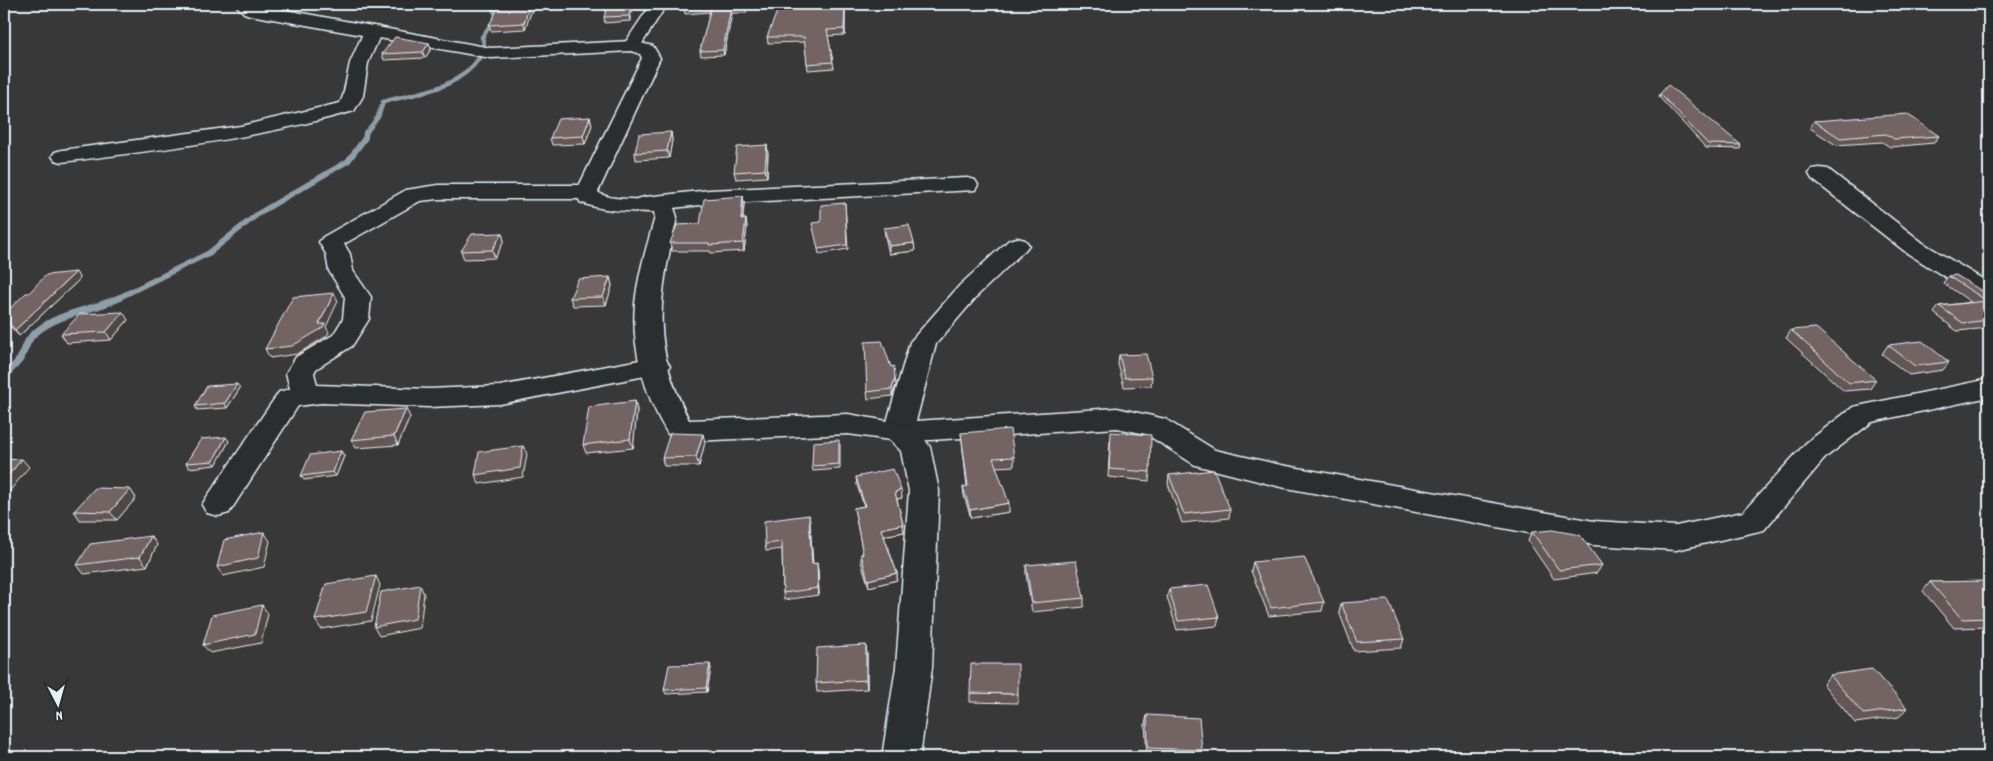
<svg xmlns="http://www.w3.org/2000/svg" width="1993" height="761" viewBox="0 0 1993 761" font-family="Dekko,sans-serif">
<style>
.lines{fill:none;stroke-linecap:round;stroke-linejoin:round}
.stream-far2{stroke:#8f9faa;stroke-width:4.5}
.stream-far1{stroke:#8f9faa;stroke-width:5.5}
.stream{stroke:#8f9faa;stroke-width:7}
.street-casing{stroke:#e8f1f8;stroke-width:3}
.secondary-casing{stroke:#e8f1f8;stroke-width:3}
.street{fill:#2a2d2e;fill-rule:evenodd}
.secondary{fill:#2a2d2e;fill-rule:evenodd}
.wall{fill:#635655;stroke:#e8f1f8}
.shaded-wall{fill:#504645;stroke:#e8f1f8}
.building{fill:#736463;stroke:#e8f1f8}
</style>
<rect width="100%" height="100%" fill="#393839"/>
<filter id="ink" filterUnits="userSpaceOnUse"><feTurbulence type="fractalNoise" baseFrequency=".02" numOctaves="2"/><feDisplacementMap in="SourceGraphic" scale="10" xChannelSelector="R" yChannelSelector="G"/><feConvolveMatrix kernelMatrix="1 2 1 2 8 2 1 2 1" color-interpolation-filters="sRGB"/></filter>
<g filter="url(#ink)">
<g class="lines">
<g class="stream-far2">
<path d="M484,44L482,37L497,16L490,4"/>
<path d="M365,134L378,117L383,102C418,92 458,90 480,57"/>
</g>
<path class="stream-far1" d="M116,299L209,253L259,213L348,161L365,138L366,132"/>
<path class="stream" d="M4,376C9,371 16,365 20,359C26,350 26,339 36,332C60,312 91,311 119,298"/>
<defs>
<g id="street">
<path d="M651,4H667L638,50H626L623,46Z"/>
<path d="M373,26L379,27L382,31L368,63L363,96L354,111C258,138 161,150 62,162L55,160L52,156L55,152L62,150L241,126L340,103L343,96L350,63L364,31L367,27Z"/>
<path d="M1820,168L1828,169L1923,243L1989,283V301L1980,299L1907,253L1812,179L1809,174L1812,169Z"/>
<path d="M967,178L975,180L978,185L975,190L710,204L645,211L637,209L634,204L637,199L645,197L710,190Z"/>
<path d="M438,185H587L595,187L598,192L595,197L587,199H438L420,201L344,244L350,254L353,271L371,297L369,319L352,346L316,369L314,373L317,385L429,389L500,386L656,357L666,360L670,366L666,372L500,404L429,407L321,403L298,406L229,513L218,516L207,513L202,505L207,497L279,392L290,389L286,373L296,357L333,335L343,319L345,297L329,271L326,254L319,242L323,237L406,190Z"/>
<path d="M1017,238L1025,240L1029,245L1025,250L978,295L936,344L916,421L1117,408L1165,419L1215,450L1281,465L1594,521L1676,526L1743,512L1806,443L1853,407L1989,379V397L1872,422L1826,457L1764,530L1676,550L1594,545L1281,487L1195,465L1146,434L1117,428L899,442L889,439L884,432L910,342L960,285L1009,240Z"/>
</g>
<path id="secondary" d="M235,4H253L491,48L632,41L653,46L660,58L598,192C609,202 648,198 664,200L672,202L677,217C659,298 650,342 689,420L848,414L909,425L925,440L930,447L939,491L932,667L920,757H882L896,667L909,491L901,451L890,440L848,434L692,441L668,434C645,397 631,347 635,304C638,274 647,246 655,217L654,212C629,211 604,212 580,202L576,192L642,58L640,54L632,51L491,58L250,15L244,13Z"/>
</defs>
<use href="#street" class="street-casing"/>
<use href="#secondary" class="secondary-casing"/>
<use href="#street" class="street"/>
<use href="#secondary" class="secondary"/>
</g>
<g class="wall">
<path d="M503,4H534L525,29L491,31L489,25L502,7Z"/>
<path d="M634,4L630,21L605,23L604,17Z"/>
<path d="M684,4H747L746,13H732L724,55L701,56L700,51L710,12L685,14L684,9Z"/>
<path d="M845,4V35L828,36L834,68L808,70L805,42L768,43L767,37Z"/>
<path d="M429,43L431,49L425,58L384,60L382,54Z"/>
<path d="M1660,94L1741,145L1740,149L1706,148L1659,97Z"/>
<path d="M590,117L592,125L585,144L552,145L550,138Z"/>
<path d="M1814,121L1939,136L1934,143L1890,147L1882,142L1836,145L1810,128Z"/>
<path d="M671,132L672,140L669,158L636,160L635,153Z"/>
<path d="M768,153L767,177L736,179L734,172Z"/>
<path d="M743,196L744,204L743,219H746L747,227L744,251L711,253L710,251H672L670,243L700,224Z"/>
<path d="M884,228L914,243L915,251L889,254L885,236Z"/>
<path d="M502,233L504,241L495,258L464,259L461,251Z"/>
<path d="M1989,275V282L1986,279Z"/>
<path d="M1948,276L1985,293L1989,294V328L1957,331L1934,313L1939,306L1971,302L1943,283Z"/>
<path d="M610,277L612,286L606,305L573,306L570,298Z"/>
<path d="M80,279L19,336L10,326H4V314L29,293Z"/>
<path d="M128,320L111,340L67,343L61,334Z"/>
<path d="M1791,330L1876,380L1870,389L1844,391L1786,338Z"/>
<path d="M1888,345L1949,362L1943,370L1909,375L1882,354Z"/>
<path d="M1119,355L1152,377L1151,386L1124,387L1118,364Z"/>
<path d="M891,367L896,385L892,396L868,399L867,392Z"/>
<path d="M240,388L227,408L197,410L195,406Z"/>
<path d="M635,401L637,410L633,448L586,453L583,445Z"/>
<path d="M410,417L398,445L356,448L351,440Z"/>
<path d="M961,433L1014,457V466L996,467L1009,512L971,518L964,496L963,487H967Z"/>
<path d="M229,441L216,465L189,468L186,463Z"/>
<path d="M1110,441L1150,472L1149,481L1108,477Z"/>
<path d="M705,442L699,466H664L662,458Z"/>
<path d="M840,444V469L813,471L812,466Z"/>
<path d="M341,451L344,456L336,476L304,480L301,476Z"/>
<path d="M1169,475L1230,509L1229,518L1182,523L1168,484Z"/>
<path d="M856,477L902,498L897,499L903,524L904,532L884,536L897,573V580L869,587L861,562V554H863L854,508L864,506L857,485Z"/>
<path d="M130,489L136,498L117,520H80L74,511Z"/>
<path d="M809,515L813,563L818,570L819,595L784,600L783,593L782,549L766,551L765,544Z"/>
<path d="M1532,532L1602,565L1597,573L1554,579L1528,541Z"/>
<path d="M151,536L157,545L147,566L84,574L77,565Z"/>
<path d="M1253,562L1324,602L1322,611L1269,616L1251,571Z"/>
<path d="M1026,565L1084,598V607L1032,612L1026,574Z"/>
<path d="M1930,582L1989,583V627L1954,628L1923,591Z"/>
<path d="M1169,589L1219,617L1217,626L1177,630L1167,597Z"/>
<path d="M1341,603L1404,639L1401,648L1354,651L1339,612Z"/>
<path d="M867,654V689L817,692L816,683Z"/>
<path d="M711,668L707,692L666,694L664,690Z"/>
<path d="M1830,675L1907,708L1899,717L1855,723L1823,684Z"/>
<path d="M970,693L1018,694V703L970,702Z"/>
<path d="M1147,715L1202,750L1201,757H1166L1147,756L1145,724Z"/>
</g>
<g class="shaded-wall">
<path d="M530,4H534L525,29L524,23Z"/>
<path d="M632,4H634L630,21L629,16Z"/>
<path d="M845,4V35L844,29Z"/>
<path d="M731,8L732,13L724,55L723,50Z"/>
<path d="M429,43L431,49L425,58L423,52Z"/>
<path d="M590,117L592,125L585,144L583,136Z"/>
<path d="M671,132L672,140L669,158L667,151Z"/>
<path d="M767,145L768,153L767,177L765,170Z"/>
<path d="M743,196L744,204L742,228L741,220Z"/>
<path d="M845,203L848,249L819,254L818,249Z"/>
<path d="M746,219L747,227L744,251L743,243Z"/>
<path d="M502,233L504,241L495,258L492,250Z"/>
<path d="M914,243L915,251L889,254V246Z"/>
<path d="M76,272L80,279L19,336L15,330Z"/>
<path d="M610,277L612,286L606,305L603,297Z"/>
<path d="M334,293L338,301L326,327L329,332L327,336L297,354L270,358L265,349L319,324Z"/>
<path d="M123,312L128,320L111,340L106,332Z"/>
<path d="M895,378L896,385L892,396V389Z"/>
<path d="M237,384L240,388L227,408L225,403Z"/>
<path d="M635,401L637,410L633,448L630,439Z"/>
<path d="M406,409L410,417L398,445L394,436Z"/>
<path d="M703,434L705,442L699,466L696,457Z"/>
<path d="M226,437L229,441L216,465L213,461Z"/>
<path d="M523,446L527,454L523,477L479,484L475,475Z"/>
<path d="M341,451L344,456L336,476L333,472Z"/>
<path d="M22,459L29,467L4,498V480Z"/>
<path d="M130,489L136,498L117,520L110,512Z"/>
<path d="M901,490L902,498L896,499L895,492Z"/>
<path d="M1009,503V512L971,518L970,510Z"/>
<path d="M809,515L810,522L813,570L812,564Z"/>
<path d="M903,524L904,532L882,536L881,529Z"/>
<path d="M264,532L270,541L264,567L223,576L217,567Z"/>
<path d="M151,536L157,545L147,566L140,557Z"/>
<path d="M817,563L818,570L819,595L818,588Z"/>
<path d="M897,573V580L869,587L868,580Z"/>
<path d="M376,576L380,585L371,621L321,629L315,620Z"/>
<path d="M420,585L424,594L420,628L379,636L374,627Z"/>
<path d="M262,605L268,614L261,643L210,653L203,645Z"/>
<path d="M866,645L867,654V689L866,680Z"/>
<path d="M710,664L711,668L707,692L706,688Z"/>
</g>
<g class="building">
<path d="M503,4H530L524,23L489,25L499,7H502Z"/>
<path d="M608,4H632L629,16L604,17Z"/>
<path d="M684,4H746V8H731L723,50L700,51L711,7L684,9Z"/>
<path d="M780,4H845L844,29L827,30L833,62L807,64L804,37H767Z"/>
<path d="M395,37L429,43L423,52L382,54Z"/>
<path d="M1668,85L1741,145L1708,144L1660,94Z"/>
<path d="M1907,114L1939,136L1894,139L1886,134L1840,138L1814,121Z"/>
<path d="M590,117L583,136L550,138L558,119Z"/>
<path d="M671,132L667,151L635,153L639,134Z"/>
<path d="M767,145L765,170L734,172L737,147Z"/>
<path d="M743,196L741,220L746,219L743,243L709,245V243H670L677,225L700,224L704,199Z"/>
<path d="M845,203L847,245L818,249L812,223L821,222V205Z"/>
<path d="M909,225L914,243L889,246L884,228Z"/>
<path d="M502,233L492,250L461,251L472,234Z"/>
<path d="M76,272L15,330L6,319H4V314L26,293H29L46,275Z"/>
<path d="M1956,275L1985,293L1989,294V320L1963,323L1939,306L1987,301L1948,276Z"/>
<path d="M610,277L603,297L570,298L578,279Z"/>
<path d="M334,293L319,324H325L323,328L292,346L265,349L293,297Z"/>
<path d="M123,312L106,332L61,334L80,314Z"/>
<path d="M1816,328L1876,380L1849,383L1791,330Z"/>
<path d="M882,341L891,367L894,366L895,378L892,389L867,392L865,342Z"/>
<path d="M1922,341L1949,362L1915,366L1888,345Z"/>
<path d="M1146,354L1152,377L1125,378L1119,355Z"/>
<path d="M237,384L225,403L195,406L207,386Z"/>
<path d="M635,401L630,439L583,445L589,407Z"/>
<path d="M406,409L394,436L351,440L365,412Z"/>
<path d="M1010,429L1014,457L993,458L1009,503L970,510L963,487L968,486L961,433Z"/>
<path d="M1111,432L1151,435L1150,472L1109,469Z"/>
<path d="M670,433L703,434L696,457L662,458Z"/>
<path d="M226,437L213,461L186,463L201,439Z"/>
<path d="M839,440V464L812,466L813,442Z"/>
<path d="M523,446L520,468L475,475L479,452Z"/>
<path d="M341,451L333,472L301,476L310,455Z"/>
<path d="M22,459L4,480V460Z"/>
<path d="M893,469L901,490L895,492L903,524L881,529L897,573L868,580L861,554H863L854,508L865,506L856,477Z"/>
<path d="M1214,470L1230,509L1184,514L1169,475Z"/>
<path d="M95,488L130,489L110,512L74,511Z"/>
<path d="M809,515L812,564L817,563L818,588L783,593L782,542L765,544L764,521Z"/>
<path d="M1552,530L1580,535L1602,565L1559,570L1532,532Z"/>
<path d="M264,532L258,558L217,567L224,540Z"/>
<path d="M151,536L140,557L77,565L90,544Z"/>
<path d="M1304,557L1324,602L1271,608L1253,562Z"/>
<path d="M1076,561L1084,598L1032,603L1026,565Z"/>
<path d="M376,576L366,612L315,620L326,584Z"/>
<path d="M1987,581L1989,583V618L1962,619L1930,582Z"/>
<path d="M420,585L415,619L374,627L381,592Z"/>
<path d="M1208,585L1219,617L1178,621L1169,589Z"/>
<path d="M1388,600L1404,639L1357,642L1341,603Z"/>
<path d="M262,605L255,634L203,645L212,615Z"/>
<path d="M866,645V680L816,683L817,648Z"/>
<path d="M710,664L706,688L664,690L669,665Z"/>
<path d="M971,664H1018V694L970,693Z"/>
<path d="M1872,669L1907,708L1863,714L1830,675Z"/>
<path d="M1147,715L1199,718L1202,750L1148,748Z"/>
<path d="M517,753L515,757H471Z"/>
</g>
</g>
<rect width="1993" height="761" fill="none" stroke="#2a2d2e" stroke-width="20"/>
<rect x="10" y="10" width="1973" height="741" fill="none" stroke="#e8f1f8" stroke-width="2" filter="url(#ink)"/>
<g transform="translate(58 704) rotate(174)" stroke="#2a2d2e" stroke-width="4" paint-order="stroke">
<path d="M0-4L9 19L0 12L-9 19Z" fill="#e8f1f8"/>
<text y="-8" font-size="14" font-weight="bold" text-anchor="middle" fill="#e8f1f8">N</text>
</g>
</svg>
